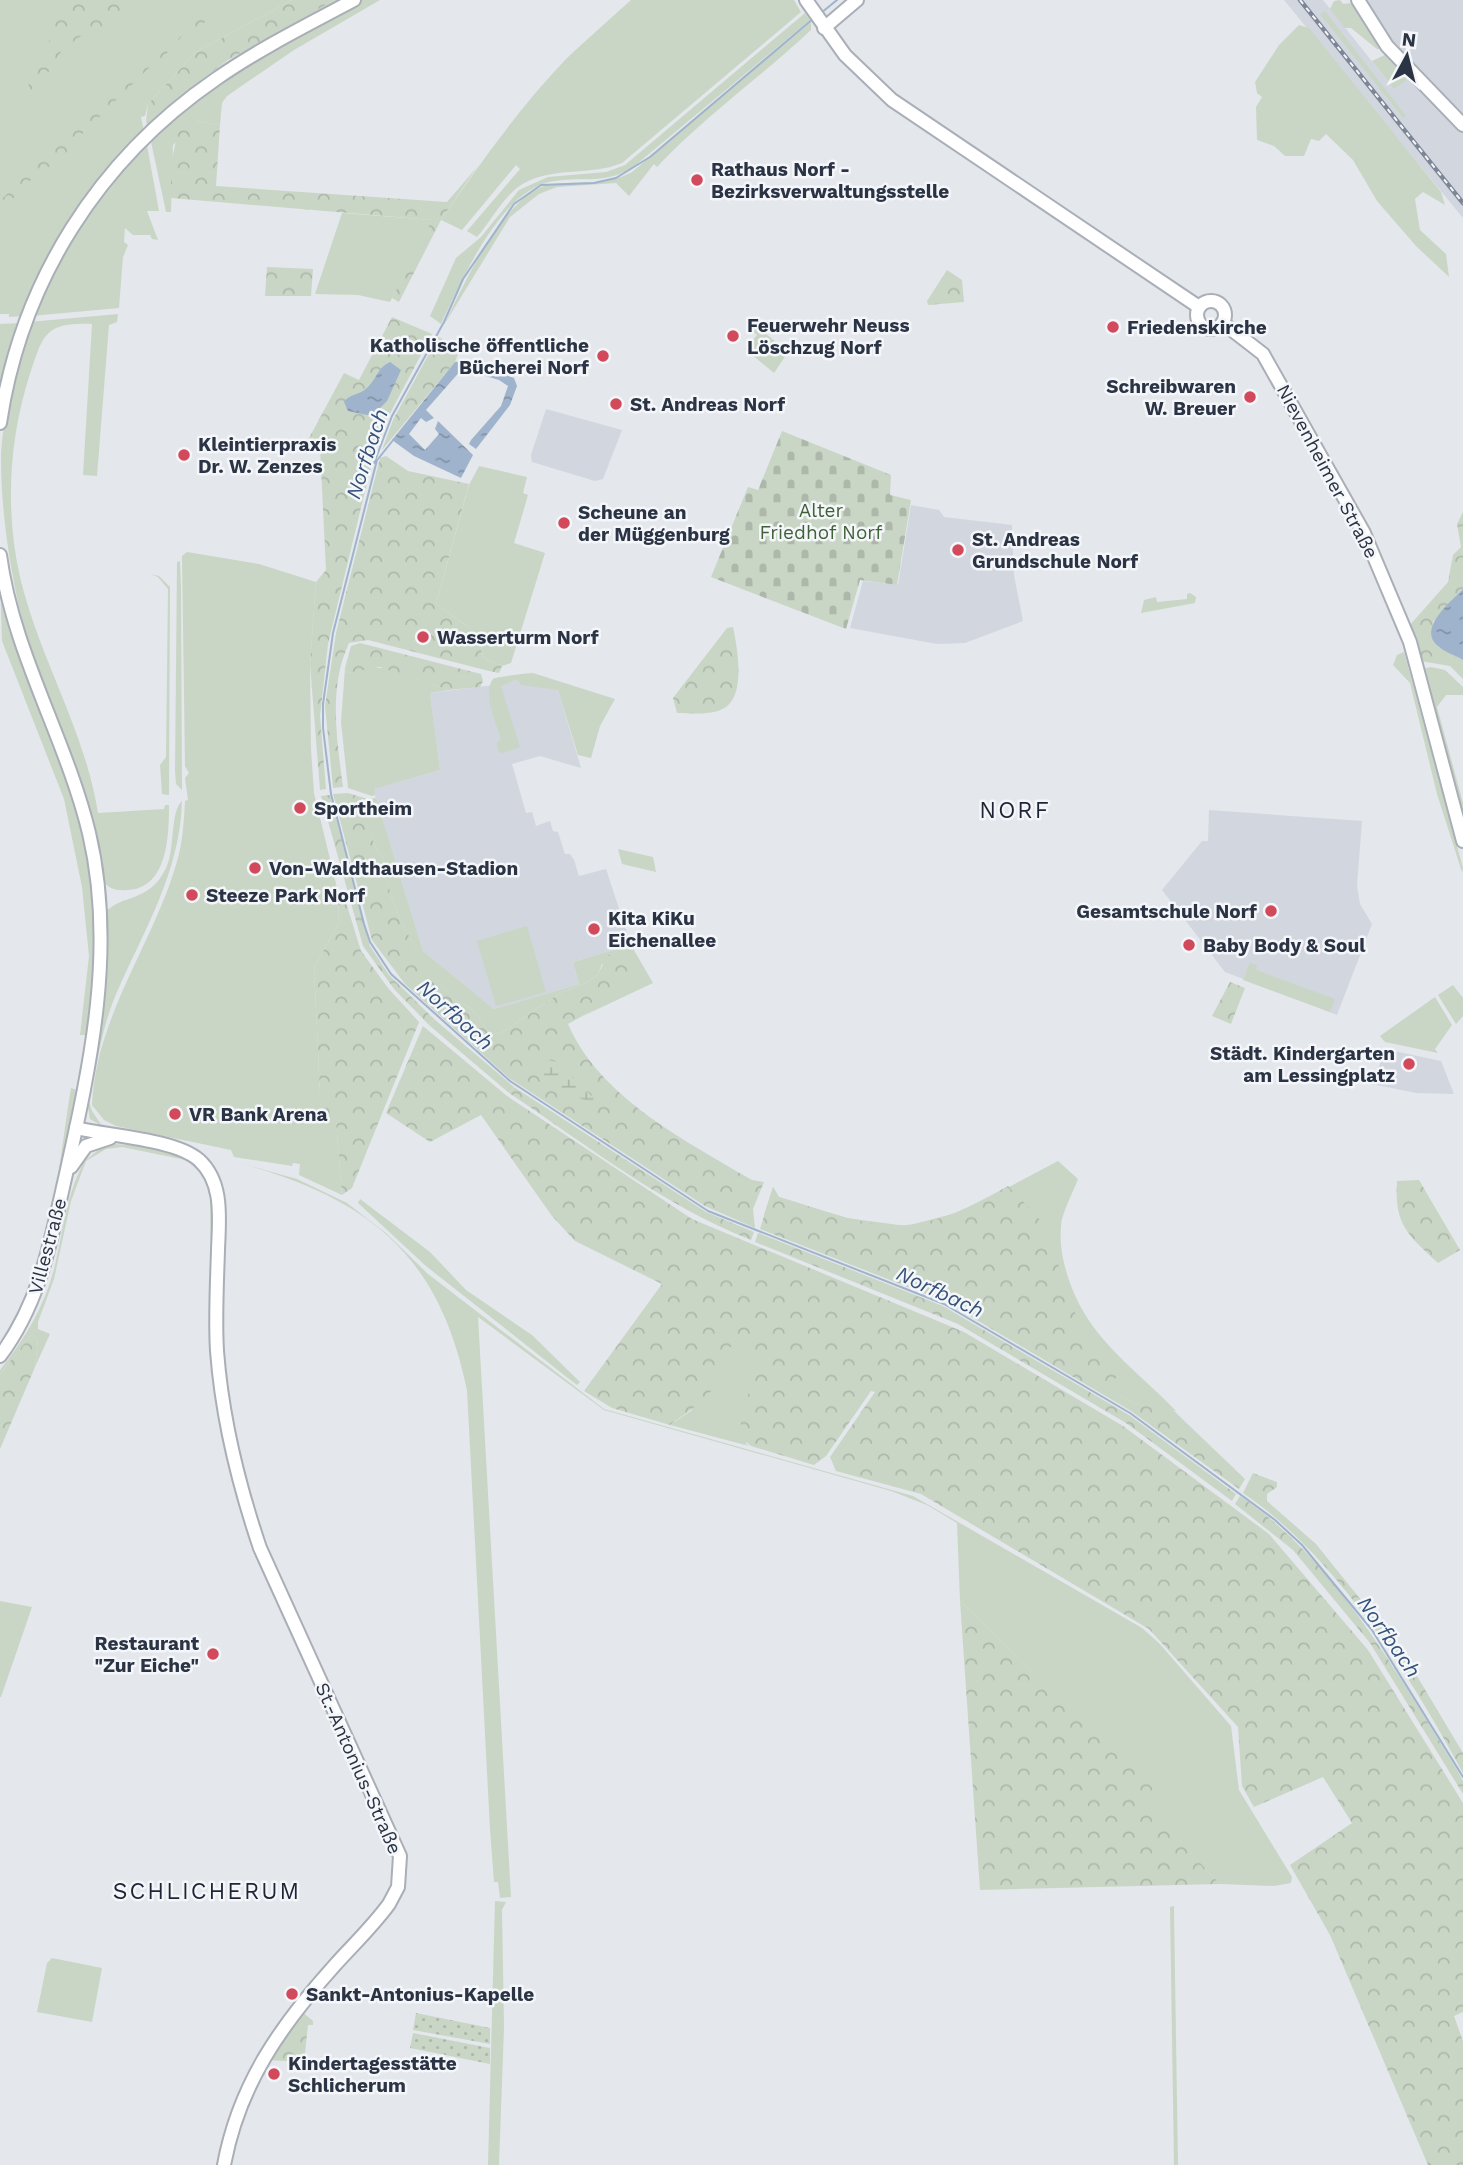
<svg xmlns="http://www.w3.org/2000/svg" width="1463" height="2165" viewBox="0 0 1463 2165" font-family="'Work Sans',sans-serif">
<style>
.built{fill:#d2d6de}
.grass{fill:#c9d6c5}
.forest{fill:url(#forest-crowns)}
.wetland{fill:url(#wetland-marsh)}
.cemetery{fill:url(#cemetery-stones)}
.garden{fill:url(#garden-dots)}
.water{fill:url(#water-ripples)}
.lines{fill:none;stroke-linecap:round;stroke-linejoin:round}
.stream{stroke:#9fb4cc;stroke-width:2}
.secondary-casing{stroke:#a9aeb7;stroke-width:16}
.secondary{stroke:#fff;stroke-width:12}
.rail-casing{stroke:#7d8696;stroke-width:4.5}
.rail{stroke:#f4f6f9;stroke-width:2;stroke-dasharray:5;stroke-linecap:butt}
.poi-dot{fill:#d1495b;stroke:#f4f6f9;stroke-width:2.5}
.labels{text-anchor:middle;stroke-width:5;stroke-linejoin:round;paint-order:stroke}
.poi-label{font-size:19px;font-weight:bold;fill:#2b3445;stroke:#f4f6f9;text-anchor:start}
.street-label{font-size:19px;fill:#2b3445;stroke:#f4f6f9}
.park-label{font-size:19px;fill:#3f6138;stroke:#f4f6f9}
.water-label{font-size:21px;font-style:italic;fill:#34527a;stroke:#f4f6f9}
.quarter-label{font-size:23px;letter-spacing:2px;fill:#1d2536;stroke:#f4f6f9}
</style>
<defs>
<pattern id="forest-crowns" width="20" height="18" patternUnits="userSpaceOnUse" patternTransform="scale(1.75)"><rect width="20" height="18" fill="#c9d6c5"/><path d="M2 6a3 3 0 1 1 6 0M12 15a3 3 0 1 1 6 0" fill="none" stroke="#adb8ab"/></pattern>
<pattern id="wetland-marsh" width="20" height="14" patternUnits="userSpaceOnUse" patternTransform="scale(1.75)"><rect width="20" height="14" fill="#c9d6c5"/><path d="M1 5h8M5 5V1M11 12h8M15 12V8" fill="none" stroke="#adb8ab"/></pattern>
<pattern id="cemetery-stones" width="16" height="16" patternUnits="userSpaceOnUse" patternTransform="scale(1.75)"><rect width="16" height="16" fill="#c9d6c5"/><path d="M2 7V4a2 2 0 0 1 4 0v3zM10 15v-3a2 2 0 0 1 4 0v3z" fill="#adb8ab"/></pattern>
<pattern id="garden-dots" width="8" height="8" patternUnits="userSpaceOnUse" patternTransform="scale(1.75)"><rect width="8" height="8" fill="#c9d6c5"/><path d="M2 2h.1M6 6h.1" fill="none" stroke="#adb8ab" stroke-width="1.8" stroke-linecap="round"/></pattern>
<pattern id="water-ripples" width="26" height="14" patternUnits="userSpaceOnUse" patternTransform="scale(1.75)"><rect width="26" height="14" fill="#9fb4cc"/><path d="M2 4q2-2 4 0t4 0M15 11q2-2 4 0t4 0" fill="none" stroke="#8293a7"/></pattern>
</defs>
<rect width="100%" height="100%" fill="#e4e7ec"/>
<g class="built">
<path d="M1284,0H1323L1394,89L1409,78L1388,55L1350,0H1463V218Z"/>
<path d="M546,409L622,430L603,479L595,481L532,462L531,455Z"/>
<path d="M911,505L939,510L944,517L1012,525L1014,575L1023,621L965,643L937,644L850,628L863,581L898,585Z"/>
<path d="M517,678L558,690L581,768L540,756L512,764L526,813L532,812L536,826L550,821L553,831L558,832L565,854H570L574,860L579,876L606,869L631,945L573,962L579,984L494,1009L423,951L373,789L440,770L430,693L494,685Z"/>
<path d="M1209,810L1362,821L1357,885L1360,904L1372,924L1337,1015L1225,972L1162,890L1202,841H1208Z"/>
<path d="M1389,1050L1441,1061L1454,1094L1416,1093L1372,1084L1385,1051Z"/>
</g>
<g class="grass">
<path d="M0,0H292L196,52L148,104L145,116L141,117L144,132L125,151L23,316L9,317V314H0Z"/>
<path d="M334,0H346L148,129L146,121C205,74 267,35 334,0Z"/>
<path d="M362,0H380L294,50L227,96L222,103L220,125L196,121L173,145L171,212H166L150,137L219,81Z"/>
<path d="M631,0H794L801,12L622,163C589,177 549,165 518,187C501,200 491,221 477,237L467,231L520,169L516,165L462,230L441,220C480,164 519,108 567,58C588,38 610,19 631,0Z"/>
<path d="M1340,0L1343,4L1351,3L1356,8L1383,49H1377L1351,28H1345L1330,9L1334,1Z"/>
<path d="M1325,11L1406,116L1403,118L1320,14Z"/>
<path d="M805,13L810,20L632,168C601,186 580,175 549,182C500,193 461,281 441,324L430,316L456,258L481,237L519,190L548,177L606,172L625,165Z"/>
<path d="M811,22V30C761,77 704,117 657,167L654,164L629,196L616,183L557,187L539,194L510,217L444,325C463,286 506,189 553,184C583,181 605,186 632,172Z"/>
<path d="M1299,25L1309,28L1441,192L1445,205L1423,192L1415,199L1420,230L1446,254L1449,277L1416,246L1377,201L1353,160L1326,134L1319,141L1311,139L1304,156H1285L1274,146L1257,140L1256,107L1262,97L1257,93L1255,82L1279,45Z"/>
<path d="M1387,54L1410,78L1394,89L1372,61Z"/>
<path d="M146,140L159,211H147L158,240L152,239L150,235H133L125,228L124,242L128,245L123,257L119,308L31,316L75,229Z"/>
<path d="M342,213L433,220L390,302L358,295L315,294Z"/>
<path d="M118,314L117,322L109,325L97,476L83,475L92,324C43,322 43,336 29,377C9,440 5,512 20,577C39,658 85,730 98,813L164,809L165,805H169C169,835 168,889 127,890C117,891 109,889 103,881C58,746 0,596 1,453C4,408 17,365 29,322Z"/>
<path d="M21,323L0,400V324Z"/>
<path d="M754,324L788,352L774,373L745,349L757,335L750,329Z"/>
<path d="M479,466L527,477L523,493L528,495L514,543L545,553L511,663L502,666L484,658L474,631L436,604L469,485Z"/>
<path d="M187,552L259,564L316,582L310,664L311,749L314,793L338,892L339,923L314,967L320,1094L336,1121L342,1195L299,1175L300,1164L293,1163L292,1166L234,1157L231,1150L116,1126L104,1120L92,1105C96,1013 157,940 179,854C183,837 184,819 185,801L188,800L185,778L189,773L185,766L182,556Z"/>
<path d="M180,561L181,588L182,790L176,784L175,771L177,562Z"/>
<path d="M150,574L159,576L170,587L169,795L162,794L160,765L166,757L168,589L158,577Z"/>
<path d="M0,578C39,693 103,840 98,961C97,986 90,1011 87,1035H80L89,956L82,887L64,799L2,641Z"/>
<path d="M1190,593L1196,597L1195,603L1141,613L1144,600L1156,597L1157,602L1187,599V594Z"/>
<path d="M1404,652L1463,868L1462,872L1437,794L1410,683L1393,665L1397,655Z"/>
<path d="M1431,667L1445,670L1463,687V695H1446L1437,707L1463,803V827L1422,669Z"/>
<path d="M345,668L347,673L366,668H385L449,690L430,693L440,770L374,789L375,795L372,796L348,788L341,722Z"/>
<path d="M533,673L615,699L600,726L591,758L578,755L558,690L521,685L517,679L501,686L520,747L503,753L498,751L497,743L501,739C496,722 482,694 493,679C495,677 528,673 533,673Z"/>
<path d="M376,798L423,951L494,1009L579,984L573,962L631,945L653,983L583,1016L626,989L602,964L598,974L586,983L560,993L506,1030L497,1034L487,1031C480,1017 472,1006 456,1001C419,961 389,911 383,858C371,846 372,829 362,816L367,799Z"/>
<path d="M182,801C180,872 145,928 117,992C102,1026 97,1064 89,1101L92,1111L102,1126L90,1119L87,1102L106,912C121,894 150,903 166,868C175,851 170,811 182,801Z"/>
<path d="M618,849L653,857L656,872L622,864Z"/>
<path d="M527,926L546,992L496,1006L477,941Z"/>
<path d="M1250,963L1257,965L1256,970L1335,999L1330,1012L1243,980Z"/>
<path d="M1453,985L1463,998V1016L1456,1024L1438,995Z"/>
<path d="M1435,997L1452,1025L1435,1049L1438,1053L1385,1042L1380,1036Z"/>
<path d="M434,1019L514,1087L509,1093L429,1025Z"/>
<path d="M71,1088L77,1090L42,1265L20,1319L0,1349C0,1340 24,1302 30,1288C55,1226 60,1154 71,1088Z"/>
<path d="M104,1143C150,1148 193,1144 213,1193L221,1418L212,1368L210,1190L202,1174L186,1160L122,1147L106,1149L86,1161L71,1201L54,1279L38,1322V1329L50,1334L35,1367L38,1339L31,1335L0,1374V1370C25,1339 46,1304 55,1265C63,1232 66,1197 82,1166C87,1156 98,1153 104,1143Z"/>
<path d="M232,1161L297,1179L347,1203L387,1234L428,1274L604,1409L913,1496L1142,1628L1159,1643L1231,1726L1239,1790L1292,1877L1291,1883L1274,1886L1220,1884L1151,1812L1161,1797L960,1601L957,1523L927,1505L891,1491L604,1410L478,1317L511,1897L500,1898L498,1882H494L490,1829L467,1390C438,1250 365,1197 232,1161Z"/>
<path d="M1058,1161L1078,1179C1073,1192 1066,1205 1062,1219C1059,1235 1061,1252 1065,1267C1083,1336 1130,1363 1176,1411L1134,1404L1051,1352L945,1296L764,1215L773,1187L779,1197L847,1218L906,1226L964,1211Z"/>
<path d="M360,1199L430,1252L466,1290L532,1335L580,1382L577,1385L564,1375L426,1266L358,1203Z"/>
<path d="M732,1344C740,1345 747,1346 752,1353C760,1364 748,1427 746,1444L749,1446L670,1425L691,1411L722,1355Z"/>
<path d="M0,1601L32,1607L1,1697H0Z"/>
<path d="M495,1901L506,1902L502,1910L504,2027L499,2165H488Z"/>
<path d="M1174,1906V1911L1178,2165H1174L1170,1907Z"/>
<path d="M52,1958L102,1968L92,2022L37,2012L47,1963Z"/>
</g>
<g class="forest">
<path d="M55,0H133C128,7 126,18 120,24C107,38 86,27 71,44L62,37L64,47L44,79L45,98L37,95L32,98L26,88L35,77L32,71L38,62L44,60L58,7Z"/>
<path d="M200,0L212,2L210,14L203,25L182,36L159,62L150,67L78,138H64L68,129L85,117L105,92L159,45L163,27L169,30L177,21L190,15Z"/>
<path d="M292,0H334L228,60L146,121L148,104L196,52Z"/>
<path d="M196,121L220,125L216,186L447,202L477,167L441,220L399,302L392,298L432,220L171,198V165L178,130Z"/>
<path d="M65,142L70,145L66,154L27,183L0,213V201C12,190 21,178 31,167C40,158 49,155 55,144Z"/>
<path d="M267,267L313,269L311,296H265Z"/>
<path d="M947,270L962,280L964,302L928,305L927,301Z"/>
<path d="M392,317L432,334L387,419L375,450L328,644L320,716L326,789L320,790L310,664L316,582L326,570L320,447L308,440L344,373L359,380Z"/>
<path d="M438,337L460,348L455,362L382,450L393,420Z"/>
<path d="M386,456L408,471L469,484L436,604L474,631L484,658L502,666L499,673L489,671L368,640L349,643C328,687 337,741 343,787L333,788L325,706L336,633L380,458Z"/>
<path d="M1463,512V589L1433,622L1439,647L1463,660V679L1450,666L1420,661L1409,626L1448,582L1453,555L1461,547L1457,524Z"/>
<path d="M733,627C737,646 746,693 726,707C713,716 692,713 677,713L673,698L727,628Z"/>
<path d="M360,643L481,674L483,681L480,687L449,690L380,667L347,673L345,668L351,646Z"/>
<path d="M348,793L367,799L363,816C372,829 371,846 383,858C389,911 419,960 456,1001C472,1006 480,1017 487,1031L497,1034L506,1030L560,993L586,983L598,974L608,955L623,953L629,957L633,978L626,989L613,999L568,1024C600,1098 686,1141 752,1180L764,1182L753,1209L755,1228L705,1206L509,1078L405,984L372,940L333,794Z"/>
<path d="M330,795L370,946L389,975L434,1019L429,1025L394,989L363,946L321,796Z"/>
<path d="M338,892L344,896L361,951L388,988L419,1022L352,1188L342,1195L336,1122L329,1115L320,1094L314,967L339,923Z"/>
<path d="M1230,982L1245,988L1231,1024L1212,1016Z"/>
<path d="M423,1026L507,1096L692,1219L964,1332L1123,1426L1269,1534L1368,1650L1463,1803V2012L1454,2016L1463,2041V2165H1428L1330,1935L1290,1865L1352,1823L1323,1777L1254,1807L1242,1786L1238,1727L1149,1629L921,1494L836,1471L830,1457L875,1392L871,1391L826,1456L814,1465L751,1446L741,1438C741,1431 740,1423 742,1416C747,1391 772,1349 732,1345L718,1364L721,1372C713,1398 691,1409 670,1425L612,1408L584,1391L662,1284L575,1241L552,1216L481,1115L430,1142L386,1113Z"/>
<path d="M514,1087L706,1212L754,1232L751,1240C664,1206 587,1145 509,1093Z"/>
<path d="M1419,1180L1460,1250L1438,1263C1408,1235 1394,1225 1397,1181Z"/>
<path d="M1008,1186C1024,1204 1046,1221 1055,1244C1059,1256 1058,1270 1061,1281C1070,1311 1097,1351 1121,1370L1109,1388L1134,1404L1173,1410L1245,1479L1239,1489L1131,1411L946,1302L760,1229L773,1187L779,1197C815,1208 870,1229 907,1225C944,1222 977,1203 1008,1186Z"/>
<path d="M758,1233L943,1306L1129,1415L1236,1494L1232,1501L1126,1423L958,1324L755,1242Z"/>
<path d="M31,1335L38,1339L35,1367L0,1449V1374Z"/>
<path d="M1253,1473L1277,1482V1487L1267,1494V1501L1316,1544L1402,1651L1463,1753V1773C1410,1675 1336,1556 1243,1493Z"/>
<path d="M1240,1496C1334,1559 1397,1673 1456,1768L1463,1781V1794L1370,1643L1293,1550L1235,1504Z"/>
<path d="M960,1601L1162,1797L1152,1812L1220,1884L980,1890Z"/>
<path d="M301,2011L313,2021V2025H308L304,2062L267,2060Z"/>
</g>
<path class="wetland" d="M548,1060L557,1062L599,1103L594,1105C577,1094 555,1094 542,1080V1067Z"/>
<path class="cemetery" d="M782,431L891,475L890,495L911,500L897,585L860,580L846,629L711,577L748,487L758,490Z"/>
<g class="garden">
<path d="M416,2013L490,2028V2044L413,2030Z"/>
<path d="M413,2033L490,2048V2064L410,2048Z"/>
</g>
<g class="water">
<path d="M472,360L514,378L517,386L510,405L476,449L469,444L471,440L501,406L508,386L499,380L462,369L426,410L434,418L426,422L421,418L409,434L425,450L439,434L435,429L438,421L473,455L461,478L414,456L392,440L455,362Z"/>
<path d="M390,362L401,370L387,401L372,416L348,411L344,402C350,393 361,395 368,387C377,378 378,367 390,362Z"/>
<path d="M1463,589V660C1455,655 1444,652 1438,646C1417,628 1451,602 1463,589Z"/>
</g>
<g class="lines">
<g class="stream">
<path d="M821,13L837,0"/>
<path d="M814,18L650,157L616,178L594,183L541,185L514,204L463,279L444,322L392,416L374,463L377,460L333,633L323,704V728L331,794L364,924L370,942L391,974L510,1081L708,1211L944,1304L1130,1413L1275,1520L1302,1545L1372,1630L1463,1777"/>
<path d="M378,459L394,439"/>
</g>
<defs>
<g id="secondary">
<path d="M806,0L845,55L892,100L1199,307"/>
<path d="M1358,0L1387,46L1463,125"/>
<path d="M824,28L857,0"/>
<circle cx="1211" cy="315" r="14"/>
<path d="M1223,323L1263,354L1364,533L1410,642L1463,841"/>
<path d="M0,423C21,282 98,160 216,79C259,49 307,25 354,0"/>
<path d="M0,555C13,653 66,738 89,833C116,947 91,1062 66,1174C51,1239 41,1301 0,1356"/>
<path d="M76,1128C108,1136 175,1139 199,1160C224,1183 219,1219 218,1250C217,1284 215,1318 217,1351C222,1417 239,1486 260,1548L400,1856L398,1887L389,1904C373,1926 353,1945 335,1965C281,2025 239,2084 224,2165"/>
<path d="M71,1167L86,1146L110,1138"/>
</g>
</defs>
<use href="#secondary" class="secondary-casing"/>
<use href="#secondary" class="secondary"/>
<defs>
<path id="rail" d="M1300,0L1463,203"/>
</defs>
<use href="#rail" class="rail-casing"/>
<use href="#rail" class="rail"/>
</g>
<g class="poi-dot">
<circle cx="697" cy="180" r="7"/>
<circle cx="1113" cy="327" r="7"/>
<circle cx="733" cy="336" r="7"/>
<circle cx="603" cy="356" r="7"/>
<circle cx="1250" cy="397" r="7"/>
<circle cx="616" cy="404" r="7"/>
<circle cx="184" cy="455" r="7"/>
<circle cx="564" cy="523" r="7"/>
<circle cx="958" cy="550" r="7"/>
<circle cx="423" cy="637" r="7"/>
<circle cx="300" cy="808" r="7"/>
<circle cx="255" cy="868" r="7"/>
<circle cx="192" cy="895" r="7"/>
<circle cx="1271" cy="911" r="7"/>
<circle cx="594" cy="929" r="7"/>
<circle cx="1189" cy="945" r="7"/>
<circle cx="1409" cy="1064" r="7"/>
<circle cx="175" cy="1114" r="7"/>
<circle cx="213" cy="1654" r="7"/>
<circle cx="292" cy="1994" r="7"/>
<circle cx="274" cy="2074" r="7"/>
</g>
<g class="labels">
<g class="poi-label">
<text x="711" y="176">Rathaus Norf -<tspan x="711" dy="22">Bezirksverwaltungsstelle</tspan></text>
<text x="747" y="332">Feuerwehr Neuss<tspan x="747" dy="22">Löschzug Norf</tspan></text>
<text x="1127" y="334">Friedenskirche</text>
<text x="589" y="352" text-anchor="end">Katholische öffentliche<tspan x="589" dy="22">Bücherei Norf</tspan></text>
<text x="1236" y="393" text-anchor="end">Schreibwaren<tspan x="1236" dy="22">W. Breuer</tspan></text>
<text x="630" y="411">St. Andreas Norf</text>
<text x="198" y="451">Kleintierpraxis<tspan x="198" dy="22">Dr. W. Zenzes</tspan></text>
<text x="578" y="519">Scheune an<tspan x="578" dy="22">der Müggenburg</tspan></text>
<text x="972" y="546">St. Andreas<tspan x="972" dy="22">Grundschule Norf</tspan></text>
<text x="437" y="644">Wasserturm Norf</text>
<text x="314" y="815">Sportheim</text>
<text x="269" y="875">Von-Waldthausen-Stadion</text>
<text x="206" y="902">Steeze Park Norf</text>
<text x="1257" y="918" text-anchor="end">Gesamtschule Norf</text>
<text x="608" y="925">Kita KiKu<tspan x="608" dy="22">Eichenallee</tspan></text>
<text x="1203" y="952">Baby Body &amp; Soul</text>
<text x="1395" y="1060" text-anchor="end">Städt. Kindergarten<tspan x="1395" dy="22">am Lessingplatz</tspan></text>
<text x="189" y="1121">VR Bank Arena</text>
<text x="199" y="1650" text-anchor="end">Restaurant<tspan x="199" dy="22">"Zur Eiche"</tspan></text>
<text x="306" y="2001">Sankt-Antonius-Kapelle</text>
<text x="288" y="2070">Kindertagesstätte<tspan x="288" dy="22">Schlicherum</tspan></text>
</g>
<g class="street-label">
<text transform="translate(1328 471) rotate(62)" y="7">Nievenheimer Straße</text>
<text transform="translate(47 1246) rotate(-75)" y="7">Villestraße</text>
<text transform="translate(359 1768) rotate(66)" y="7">St.-Antonius-Straße</text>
</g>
<g class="park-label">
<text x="821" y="517">Alter<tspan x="821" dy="22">Friedhof Norf</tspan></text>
</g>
<g class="water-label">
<text transform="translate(367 454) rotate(-72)" y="7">Norfbach</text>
<text transform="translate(455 1015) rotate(42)" y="7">Norfbach</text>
<text transform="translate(940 1292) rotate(25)" y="7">Norfbach</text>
<text transform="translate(1389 1637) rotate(55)" y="7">Norfbach</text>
</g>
<g class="quarter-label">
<text x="1015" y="818">NORF</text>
<text x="207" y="1899">SCHLICHERUM</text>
</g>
</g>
<g transform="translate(1407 56) rotate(7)" stroke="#f4f6f9" stroke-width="5" paint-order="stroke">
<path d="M0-5L12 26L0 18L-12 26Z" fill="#2b3445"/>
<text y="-10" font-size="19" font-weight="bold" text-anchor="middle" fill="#2b3445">N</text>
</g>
</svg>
